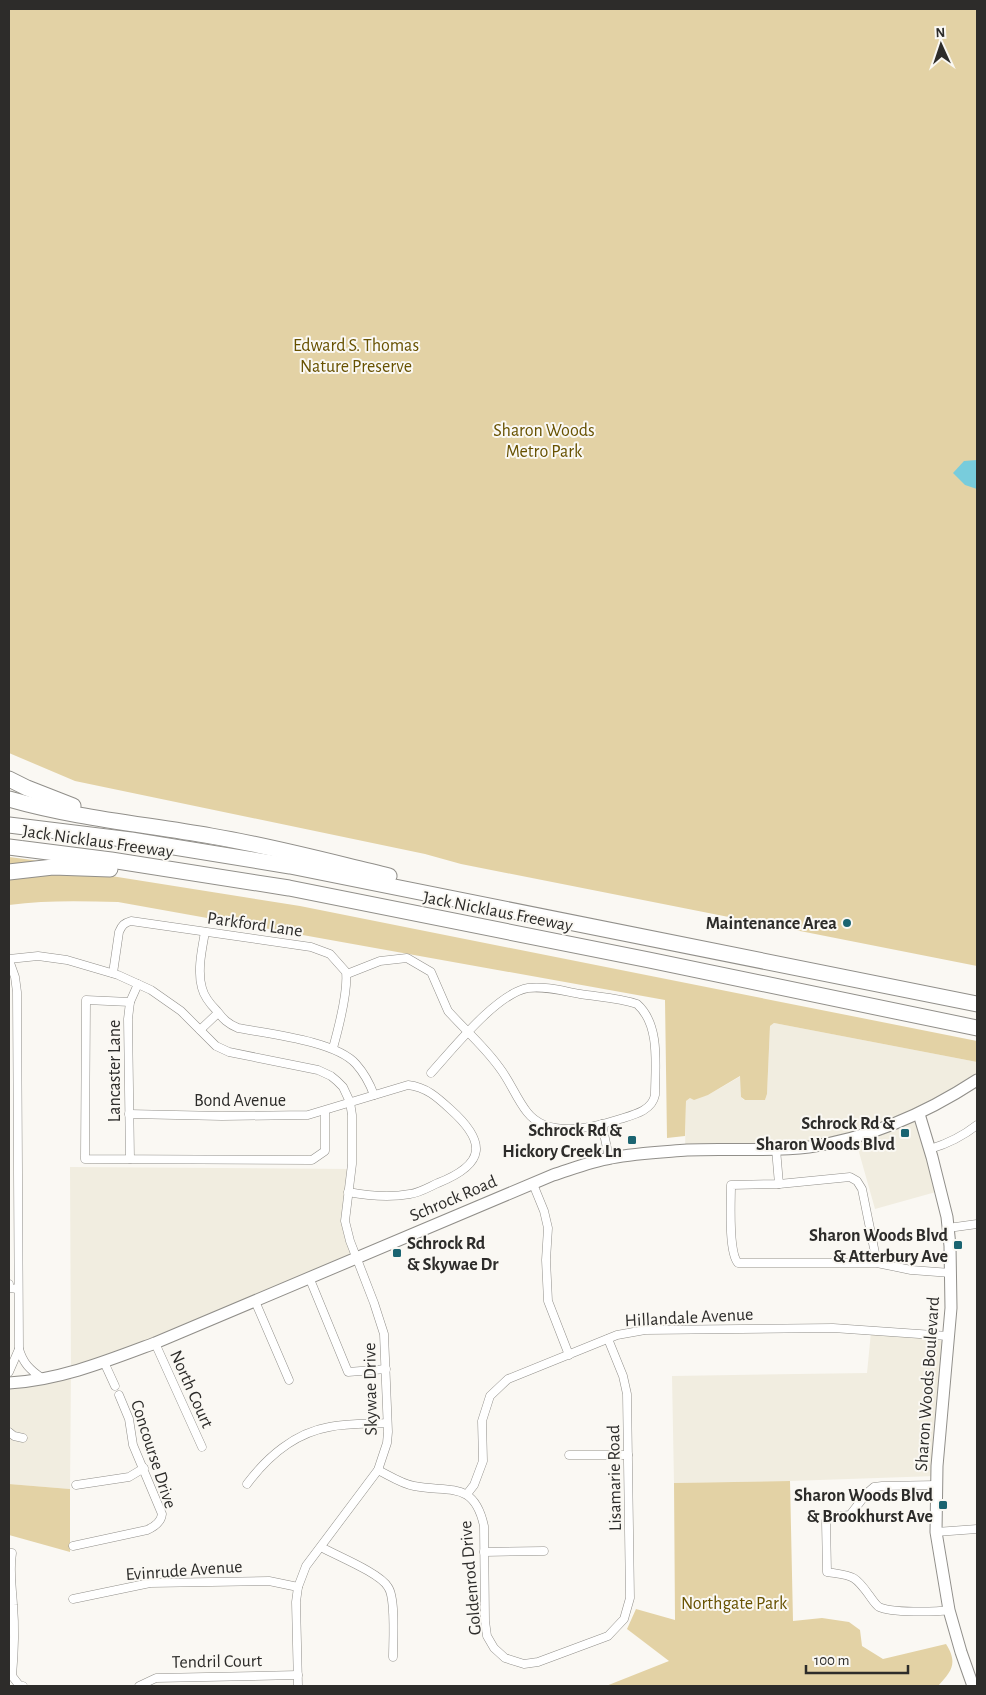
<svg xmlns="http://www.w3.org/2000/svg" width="986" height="1695" viewBox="0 0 986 1695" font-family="'Alegreya Sans',sans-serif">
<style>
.built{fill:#f1ede0}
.green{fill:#e3d2a5}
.water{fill:#78ccdc}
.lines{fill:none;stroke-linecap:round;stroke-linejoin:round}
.street-casing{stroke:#918f8a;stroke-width:9}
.secondary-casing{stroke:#918f8a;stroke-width:13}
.highway-casing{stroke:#918f8a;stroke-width:17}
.street{stroke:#fff;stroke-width:8}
.secondary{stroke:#fff;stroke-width:11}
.highway{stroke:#fff;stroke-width:15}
.poi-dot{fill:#1a6471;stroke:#faf8f3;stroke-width:2}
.labels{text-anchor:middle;stroke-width:4;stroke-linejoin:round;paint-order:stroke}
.park-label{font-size:18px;fill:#675100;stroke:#faf8f3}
.street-label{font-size:18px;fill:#2d2c2a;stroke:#faf8f3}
.poi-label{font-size:18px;font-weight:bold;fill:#2d2c2a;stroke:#faf8f3;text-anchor:end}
</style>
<rect width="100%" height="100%" fill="#faf8f3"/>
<g class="built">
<path d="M774,1023L977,1062V1080L918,1116L943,1190L875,1209L855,1138L813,1145L685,1151L686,1101L690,1098L708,1095L741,1076V1097L744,1100H765L767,1094L770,1026Z"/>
<path d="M70,1167L352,1169L345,1218L355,1256L109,1360L71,1370L70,1489L9,1484V1380L71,1369Z"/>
<path d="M871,1332L939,1339L947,1345L936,1476L790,1481L674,1483L672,1376L867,1373Z"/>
</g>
<g class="green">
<path d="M9,9H977V966L461,864L425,854L75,781L9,753Z"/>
<path d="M9,857L40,861L9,867Z"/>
<path d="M21,873L105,875L300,906L977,1041V1062L774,1023L770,1026L767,1094L765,1100H745L741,1097L740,1076L708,1095L694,1100L690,1098L686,1101L685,1136L667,1138L665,1000L118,902C81,901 45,900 9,905V876Z"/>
<path d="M790,1481L793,1621L822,1618L849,1622L860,1630L862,1646L883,1659L946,1644C958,1663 952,1671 938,1686H606L669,1661L627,1629L636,1609L675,1620L674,1483Z"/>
<path d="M9,1484L70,1489V1552L9,1535Z"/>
</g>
<path class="water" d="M977,460V489L965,485L953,473L964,461Z"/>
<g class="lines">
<defs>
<g id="street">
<path d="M205,932C202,949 197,971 202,988C204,996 211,1005 217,1011C223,1019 228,1024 238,1028C269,1034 336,1041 356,1064C364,1073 370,1084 374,1095"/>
<path d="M9,959L38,956L67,960L118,975L151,990L181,1011L216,1046L229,1052L318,1070L331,1076L337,1081L343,1087L350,1102L352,1115V1164L345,1221L350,1241L374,1303L384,1334L388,1432L387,1443L378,1470L306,1566L298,1587L296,1602L298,1686"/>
<path d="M9,960L15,977L17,992L19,1349C23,1363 30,1370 42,1378"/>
<path d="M113,973L119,932C122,925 124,923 131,921L311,947L330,954L346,972C348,990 338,1030 333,1048"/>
<path d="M347,974L380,961L407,958L431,972L448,1011C465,1030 484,1046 499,1067C510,1081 516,1098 527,1112C548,1139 592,1128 620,1119C633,1115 652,1111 655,1095C655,1067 661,1025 637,1004C619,998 599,997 580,994C563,991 546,986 528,988C497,993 452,1050 431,1073"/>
<path d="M130,1002L86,1000L85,1159L312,1160L325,1151V1111"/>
<path d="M200,1030L218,1013"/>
<path d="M129,1114L222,1116L308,1115L408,1085C426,1087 437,1097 450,1109C487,1142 486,1164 438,1183C429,1187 419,1193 410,1194C389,1198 369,1196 348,1192"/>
<path d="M602,1124L609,1158"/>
<path d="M776,1149L779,1184"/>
<path d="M930,1149C947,1144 963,1136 977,1125"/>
<path d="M130,1159L128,1019L130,1002L138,984"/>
<path d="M533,1184L544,1211L548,1228L546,1260L548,1301L569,1355"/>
<path d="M948,1228L977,1224"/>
<path d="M877,1263L862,1189L857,1181L850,1177L779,1184L731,1185C731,1202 728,1252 738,1263H877L911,1270L951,1273"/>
<path d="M309,1277L348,1372L386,1369"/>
<path d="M9,1284V1288L18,1289"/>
<path d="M255,1301L289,1380"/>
<path d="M155,1343L202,1447"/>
<path d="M104,1362L115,1386"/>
<path d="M9,1372L19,1349"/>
<path d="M9,1432L14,1436L23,1438"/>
<path d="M569,1455H628"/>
<path d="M378,1470C390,1476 402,1484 414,1486C449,1493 474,1480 484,1526L485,1621L487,1636L494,1648L505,1658L524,1664L538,1662L608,1636L624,1619L630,1598L627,1394L623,1376L608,1339"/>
<path d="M247,1484C267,1457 295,1433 329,1427C348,1423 368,1424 387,1423"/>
<path d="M76,1485L129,1477L144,1468"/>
<path d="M937,1485L882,1486L874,1487L867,1493L850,1515L829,1517L826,1521L827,1572C852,1576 854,1574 869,1595C872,1599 875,1604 879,1607C891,1613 935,1612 949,1610"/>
<path d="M467,1494L474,1485L483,1461L482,1421L490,1396L508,1379L617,1335L645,1330L833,1328L948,1336"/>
<path d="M936,1532L977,1529"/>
<path d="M73,1546L147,1530C154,1527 161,1523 162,1514L133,1445L129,1419L119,1395"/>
<path d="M321,1547C337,1556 380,1573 388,1587C396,1598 393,1642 393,1657"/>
<path d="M484,1552L544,1551"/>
<path d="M9,1553H12C9,1571 12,1587 13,1605C15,1628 14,1653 12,1676L19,1685L23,1686"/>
<path d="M73,1599L150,1583L269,1581L298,1587"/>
<path d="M139,1686L156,1678L298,1675"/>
</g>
<g id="secondary">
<path d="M919,1114L932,1157L947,1217L950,1246L951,1308L937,1466L936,1532L949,1610L961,1652L973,1686"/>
<path d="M9,1383C60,1380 107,1361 155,1343L553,1175C572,1169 592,1161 611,1158C636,1153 662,1152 687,1150C728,1148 769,1152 809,1147C871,1138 925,1114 977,1080"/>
</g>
<g id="highway">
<path d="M9,779L27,788L73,806"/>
<path d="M9,799C75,818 143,824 211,836C271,846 330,862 389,876"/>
<path d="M9,825L131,840L290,866L977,1004"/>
<path d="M9,847L111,860L289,888L649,960L977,1028"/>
<path d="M9,872L53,867L110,869"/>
</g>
</defs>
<use href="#street" class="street-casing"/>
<use href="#secondary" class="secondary-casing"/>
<use href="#highway" class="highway-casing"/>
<use href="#street" class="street"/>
<use href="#secondary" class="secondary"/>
<use href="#highway" class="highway"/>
</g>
<g class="poi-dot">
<circle cx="847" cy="923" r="5"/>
<rect x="900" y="1128" width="10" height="10" rx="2.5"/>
<rect x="627" y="1135" width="10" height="10" rx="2.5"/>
<rect x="953" y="1240" width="10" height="10" rx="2.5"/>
<rect x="392" y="1248" width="10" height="10" rx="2.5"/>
<rect x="938" y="1500" width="10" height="10" rx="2.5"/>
</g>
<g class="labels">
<g class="park-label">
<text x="356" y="351">Edward S. Thomas<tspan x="356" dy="21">Nature Preserve</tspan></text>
<text x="544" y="436">Sharon Woods<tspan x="544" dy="21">Metro Park</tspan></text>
<text x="734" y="1609">Northgate Park</text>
</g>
<g class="street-label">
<text transform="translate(98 841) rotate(8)" y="6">Jack Nicklaus Freeway</text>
<text transform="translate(498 911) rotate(11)" y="6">Jack Nicklaus Freeway</text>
<text transform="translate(255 924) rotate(8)" y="6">Parkford Lane</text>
<text transform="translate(114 1071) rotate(-90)" y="6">Lancaster Lane</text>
<text x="240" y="1106">Bond Avenue</text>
<text transform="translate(453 1198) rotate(-23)" y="6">Schrock Road</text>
<text transform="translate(689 1317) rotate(-3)" y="6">Hillandale Avenue</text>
<text transform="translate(927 1384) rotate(-86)" y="6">Sharon Woods Boulevard</text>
<text transform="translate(192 1389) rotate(66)" y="6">North Court</text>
<text transform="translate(370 1389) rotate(-91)" y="6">Skywae Drive</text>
<text transform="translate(154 1454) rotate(72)" y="6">Concourse Drive</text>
<text transform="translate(614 1478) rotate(-91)" y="6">Lisamarie Road</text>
<text transform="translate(184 1570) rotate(-4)" y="6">Evinrude Avenue</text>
<text transform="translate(470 1578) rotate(-95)" y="6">Goldenrod Drive</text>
<text transform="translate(217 1661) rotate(-1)" y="6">Tendril Court</text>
</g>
<g class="poi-label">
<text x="837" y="929">Maintenance Area</text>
<text x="895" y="1129">Schrock Rd &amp;<tspan x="895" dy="21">Sharon Woods Blvd</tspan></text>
<text x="622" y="1136">Schrock Rd &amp;<tspan x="622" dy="21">Hickory Creek Ln</tspan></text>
<text x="948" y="1241">Sharon Woods Blvd<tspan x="948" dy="21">&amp; Atterbury Ave</tspan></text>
<text x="407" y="1249" text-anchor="start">Schrock Rd<tspan x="407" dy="21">&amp; Skywae Dr</tspan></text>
<text x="933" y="1501">Sharon Woods Blvd<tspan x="933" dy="21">&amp; Brookhurst Ave</tspan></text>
</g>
</g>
<rect width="986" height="1695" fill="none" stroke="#2d2c2a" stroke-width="20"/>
<g transform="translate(941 45) rotate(357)" stroke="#faf8f3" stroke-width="4" paint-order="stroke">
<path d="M0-4L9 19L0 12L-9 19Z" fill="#2d2c2a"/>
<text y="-8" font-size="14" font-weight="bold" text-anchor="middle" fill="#2d2c2a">N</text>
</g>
<path d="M806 1665v8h102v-8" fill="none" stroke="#2d2c2a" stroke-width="2.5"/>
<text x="814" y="1665" font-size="15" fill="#2d2c2a" stroke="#faf8f3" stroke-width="4" paint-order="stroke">100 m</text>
</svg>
